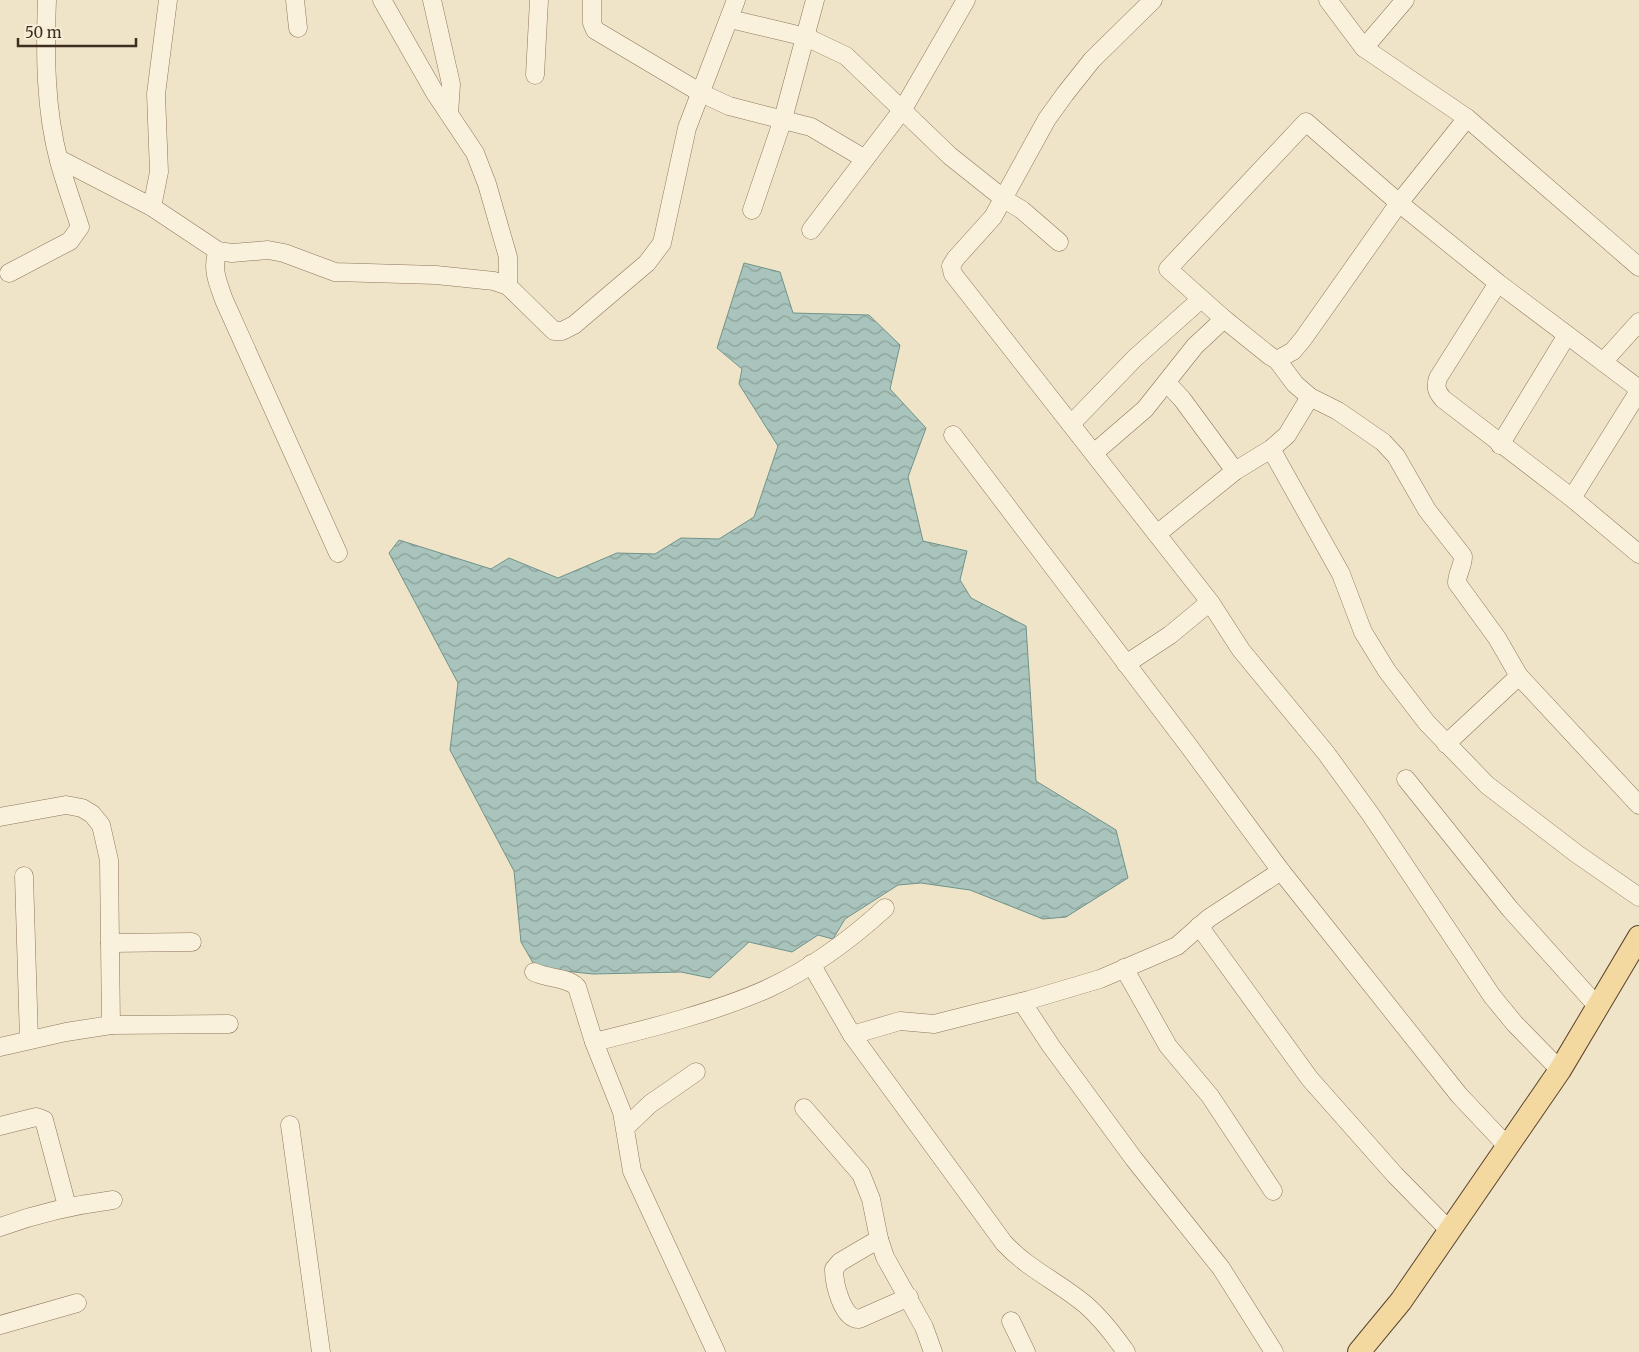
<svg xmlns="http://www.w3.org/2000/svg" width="1639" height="1352" viewBox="0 0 1639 1352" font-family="Merriweather,serif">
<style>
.water{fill:url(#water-waves);stroke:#6f938a}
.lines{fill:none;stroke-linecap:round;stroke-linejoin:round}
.minor-casing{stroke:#8d765c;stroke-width:19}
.major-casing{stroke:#5b4430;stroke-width:24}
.minor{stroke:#faf1dc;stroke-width:18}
.major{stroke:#f3d9a0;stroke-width:22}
</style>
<defs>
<pattern id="water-waves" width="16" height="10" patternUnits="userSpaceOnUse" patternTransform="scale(1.25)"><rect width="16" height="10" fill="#a9c4bc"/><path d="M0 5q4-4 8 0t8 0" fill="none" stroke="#8ba098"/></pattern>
</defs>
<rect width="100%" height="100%" fill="#f0e4c8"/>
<path class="water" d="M744,263L780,272L793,313L869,315L900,345L890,389L926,428L908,477L923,541L967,551L960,580L971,598L1026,626L1036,781L1116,830L1128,878L1066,917L1043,919L970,890L921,883L898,885L845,919L833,939L818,935L792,952L749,942L710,978L681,972L593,974L536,968L521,942L514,871L450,750L458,683L389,553L399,540L491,569L509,558L558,578L617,553L655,554L681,538L719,539L754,517L778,446L739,384L742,369L717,348Z"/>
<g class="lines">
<defs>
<g id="minor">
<path d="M295,0L298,28"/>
<path d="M382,0L435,93L475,153L487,184L508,257V286"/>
<path d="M432,0L451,84L449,114"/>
<path d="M592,0V23L595,30L701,93L729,106L811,127L865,159"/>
<path d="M1153,0L1092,60L1065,94L1047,119L993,217L956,258L951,266L953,274L1210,602L1241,650L1326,753L1371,815L1492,996L1515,1024L1560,1070"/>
<path d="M1328,0L1364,48L1467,118L1639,267"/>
<path d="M730,19L806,37L846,56L950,156L1004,199L1022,210L1059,242"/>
<path d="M1364,48L1405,0"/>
<path d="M535,75L539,0"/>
<path d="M1467,118L1399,203L1498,283L1639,389"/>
<path d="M1306,122L1399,203L1303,339L1293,351L1277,360L1270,356L1224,319L1168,269Z"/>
<path d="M59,159L152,207L218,251L232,253L268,250L284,253L335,272L436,275L494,281L508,286L554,331H562L574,325L647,263L662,243L687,128L736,0"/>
<path d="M152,207L159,172L156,94L168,0"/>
<path d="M752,210L783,119L815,0"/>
<path d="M811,230L903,109L966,0"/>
<path d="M218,251C211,268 218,283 224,300L338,553"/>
<path d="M9,273L70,241L80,227C73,205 65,183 59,161C45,109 45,53 47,0"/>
<path d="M1498,283L1438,378C1435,387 1437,392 1443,399L1572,498L1639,554"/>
<path d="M1277,360L1295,384L1310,397L1338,411L1383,442L1396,456L1427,510L1463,556C1463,567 1457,573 1457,583L1497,638L1519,676L1639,805"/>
<path d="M1603,362L1639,322"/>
<path d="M1167,383L1182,399L1235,471"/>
<path d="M1071,424L1135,358L1201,299"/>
<path d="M953,435L1188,745L1281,871L1459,1095L1508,1147"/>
<path d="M1500,445L1567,335"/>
<path d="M1271,449L1341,574L1363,632L1387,671L1427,723L1487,785L1577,854L1639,897"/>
<path d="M1094,453L1145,409L1195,346L1224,319"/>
<path d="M1572,498L1639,391"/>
<path d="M1157,534L1235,471L1271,449L1287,435L1310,397"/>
<path d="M1126,664L1170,635L1210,602"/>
<path d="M1446,744L1519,676"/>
<path d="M1406,779L1510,909L1598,1007"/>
<path d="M0,817L66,805L82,808L92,814L101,825L109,860L111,1025"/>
<path d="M24,876L29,1040"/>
<path d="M1199,926L1310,1079L1395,1175L1450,1231"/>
<path d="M110,943L192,942"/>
<path d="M811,964L852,1035L1004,1243C1029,1270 1059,1282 1086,1305C1102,1319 1114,1335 1126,1352"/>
<path d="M1124,968L1168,1046L1210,1096L1273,1191"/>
<path d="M534,972C547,979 566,976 577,987L594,1042L622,1112L632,1171L716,1352"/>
<path d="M1022,1002L1051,1046L1134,1159L1221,1268L1274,1352"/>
<path d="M852,1035L900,1021L934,1024L1029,1000L1100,979L1177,946L1209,918L1281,871"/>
<path d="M594,1042C648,1029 719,1011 769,988C812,968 850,940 885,908"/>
<path d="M0,1047L66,1032L111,1025L229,1024"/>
<path d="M804,1108L861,1174L871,1199L879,1239L885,1257L924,1327L933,1352"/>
<path d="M290,1125L321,1352"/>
<path d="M0,1126L36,1117L44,1120L67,1206"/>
<path d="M626,1127L650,1104L696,1072"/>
<path d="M0,1227C38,1213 74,1205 113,1200"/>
<path d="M879,1239L840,1262L834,1269C834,1283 842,1319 859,1319L909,1297"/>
<path d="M1011,1321L1026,1352"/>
<path d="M0,1325L77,1303"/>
</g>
<path id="major" d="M1359,1352L1401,1301L1560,1070L1639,937"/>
</defs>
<use href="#minor" class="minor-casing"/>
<use href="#major" class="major-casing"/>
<use href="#minor" class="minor"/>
<use href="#major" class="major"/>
</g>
<path d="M18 38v8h118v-8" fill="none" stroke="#3d2e20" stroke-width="2.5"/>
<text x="25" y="38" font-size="15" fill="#3d2e20" stroke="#f7eed8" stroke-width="4" paint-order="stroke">50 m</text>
</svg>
